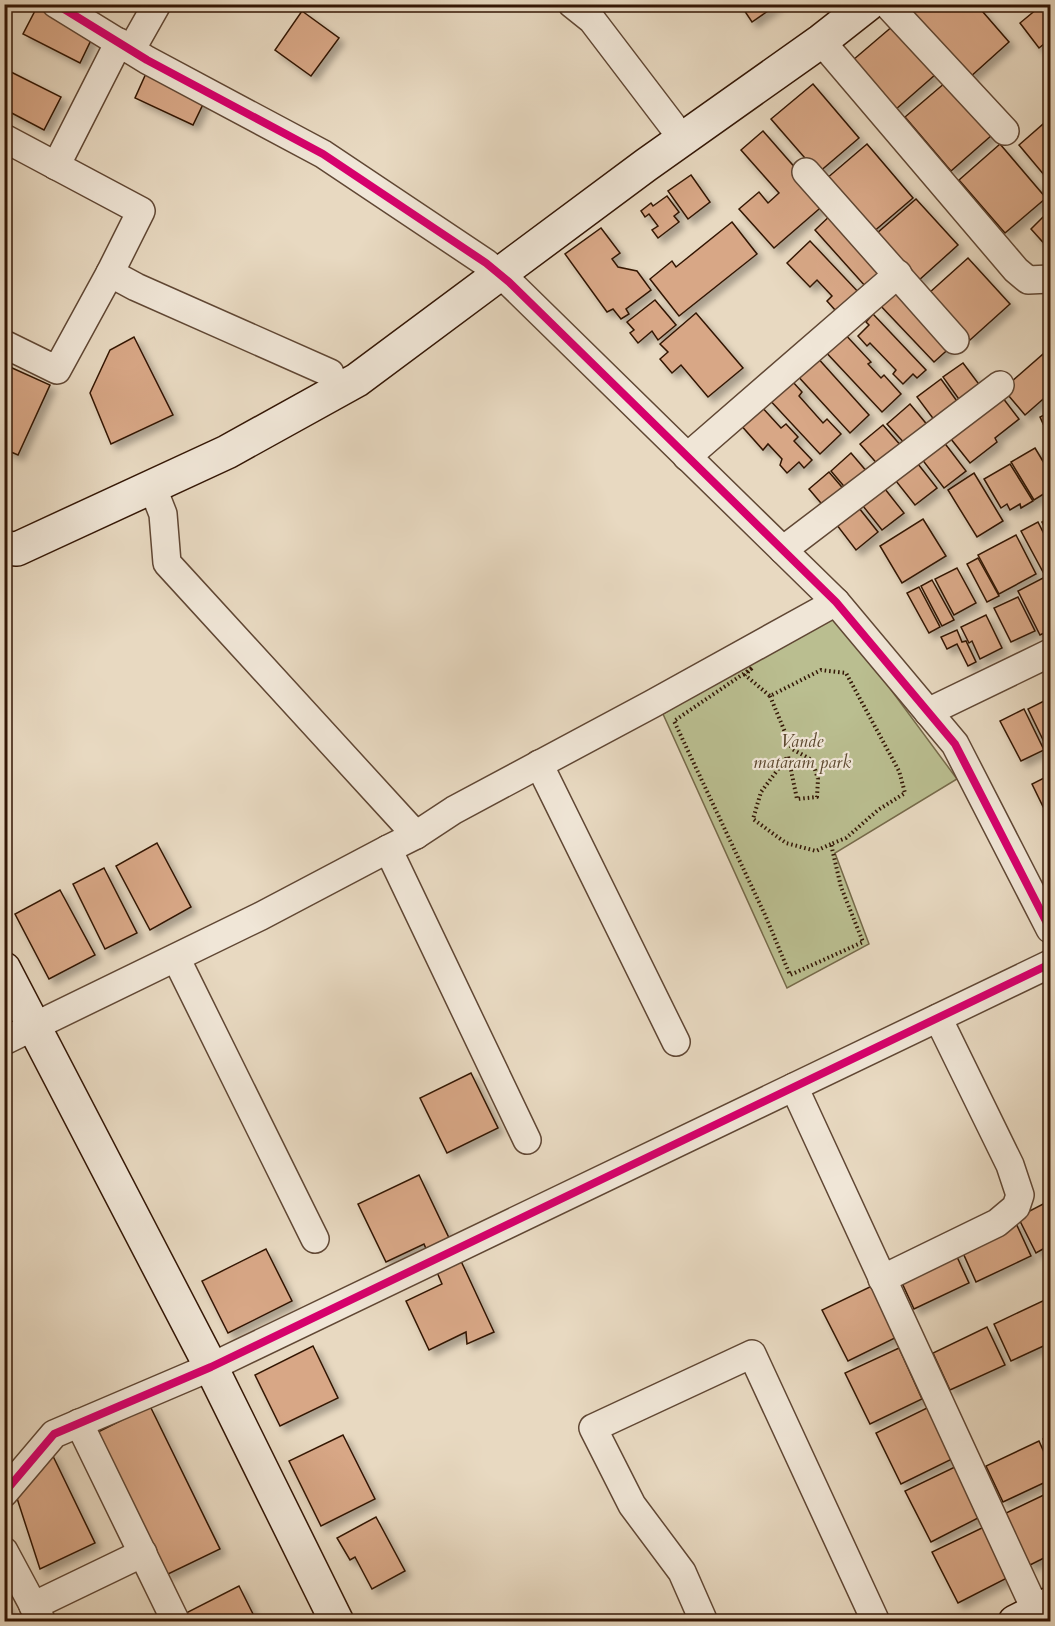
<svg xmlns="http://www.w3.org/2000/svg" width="1055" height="1626" viewBox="0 0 1055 1626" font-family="Cardo,serif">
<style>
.green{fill:#babe90;stroke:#766a4a;stroke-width:1.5}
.building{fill:#d8a786;stroke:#331605;stroke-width:1.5;filter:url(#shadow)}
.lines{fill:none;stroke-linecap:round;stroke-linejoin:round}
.street-casing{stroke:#604734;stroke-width:30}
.secondary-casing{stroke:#331605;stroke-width:36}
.path{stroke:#331605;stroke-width:4;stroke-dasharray:1.5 3;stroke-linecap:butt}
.street{stroke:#f0e6d7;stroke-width:27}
.secondary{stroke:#f0e6d7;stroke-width:33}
.cycleway-casing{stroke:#f0e6d7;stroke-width:11}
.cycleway{stroke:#d6006c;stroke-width:8}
.labels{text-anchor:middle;stroke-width:4.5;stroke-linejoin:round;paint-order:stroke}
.park-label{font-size:18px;font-style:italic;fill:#5c482f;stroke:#f0e6d7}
</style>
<defs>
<filter id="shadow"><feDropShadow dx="5.5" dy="5.5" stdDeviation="3" flood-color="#0004"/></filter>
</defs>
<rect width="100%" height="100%" fill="#e8d9c1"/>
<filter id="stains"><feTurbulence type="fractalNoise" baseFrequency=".00333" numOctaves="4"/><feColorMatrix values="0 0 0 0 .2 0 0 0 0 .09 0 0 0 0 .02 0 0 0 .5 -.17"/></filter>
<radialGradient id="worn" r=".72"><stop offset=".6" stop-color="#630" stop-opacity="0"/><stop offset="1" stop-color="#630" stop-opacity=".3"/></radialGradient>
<path class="green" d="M832,610L957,779L835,853L869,944L787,988L663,714Z"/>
<g class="building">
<path d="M740,4H778L752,22Z"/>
<path d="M908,4H976L1009,42L969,78L905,7Z"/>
<path d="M1043,4H1050V39L1039,48L1020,23Z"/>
<path d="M37,7L93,36L80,63L23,34Z"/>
<path d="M302,11L339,38L311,76L275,50Z"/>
<path d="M894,25L936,74L895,110L853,60Z"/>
<path d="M5,69L61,97L44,130L4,109Z"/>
<path d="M148,69L207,96L193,125L135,98Z"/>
<path d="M946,82L992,135L951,171L905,117Z"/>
<path d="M813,84L859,138L818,173L771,119Z"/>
<path d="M1050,118V182L1019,145Z"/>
<path d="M763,131L826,203L774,248L739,209L759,192L768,203L779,193L741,150Z"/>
<path d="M867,144L913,198L872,233L826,179Z"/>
<path d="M1000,144L1046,198L1005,233L959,180Z"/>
<path d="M691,175L710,202L688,219L668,191Z"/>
<path d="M667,196L679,212L674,216L679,222L658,238L652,230L658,226L649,214L645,217L641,211L651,203L653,206Z"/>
<path d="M916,199L958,245L918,281L876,234Z"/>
<path d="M1050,210V250L1031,229Z"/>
<path d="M835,211L886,269L866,287L815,230Z"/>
<path d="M732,222L757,254L679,316L650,279L672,261L676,267Z"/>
<path d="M601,228L620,253L612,259L618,267L637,271L651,290L626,309L629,314L621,319L613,309L607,312L565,254Z"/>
<path d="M810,241L862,296L836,311L827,301L832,296L817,280L810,287L787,263Z"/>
<path d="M968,258L1010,304L970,340L929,293Z"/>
<path d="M898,285L954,344L934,362L878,303Z"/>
<path d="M655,300L676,325L658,340L652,331L638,343L630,333L634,330L627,322Z"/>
<path d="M696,313L743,368L708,397L681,365L672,373L660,359L668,352L660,344Z"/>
<path d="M873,314L926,370L917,378L913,374L903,384L893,374L896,370L870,343L867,346L858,336L869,325L866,322Z"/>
<path d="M841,330L871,362L868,364L881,378L884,375L901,394L882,412L822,348Z"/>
<path d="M134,337L173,415L111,444L90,393L110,350Z"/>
<path d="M1050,348V393L1025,415L1003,389Z"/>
<path d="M815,355L869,415L850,433L795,373Z"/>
<path d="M963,363L981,387L961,402L943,377Z"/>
<path d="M10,367L50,385L18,455L4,449V379Z"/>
<path d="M941,379L959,404L935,421L917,397Z"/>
<path d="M793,382L802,392L799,396L823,423L827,419L841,434L820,454L766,396Z"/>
<path d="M999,393L1019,419L995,438L997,442L970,463L947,434Z"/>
<path d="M759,404L781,428L786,424L798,437L794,441L812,460L804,468L799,462L787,473L780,465L782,459L768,444L763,450L739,423Z"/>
<path d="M910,404L929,427L907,446L887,424Z"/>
<path d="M1050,412V439L1040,417Z"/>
<path d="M883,425L902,447L880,467L860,444Z"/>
<path d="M943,441L966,471L944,488L921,458Z"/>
<path d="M1035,448L1050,473V490L1034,500L1011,462Z"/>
<path d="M851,453L868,473L848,491L831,471Z"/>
<path d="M914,459L937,488L915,505L892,476Z"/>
<path d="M1010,464L1033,501L1021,508L1020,504L1010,510L1007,504L1001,508L984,479Z"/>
<path d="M829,472L846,492L826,509L809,489Z"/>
<path d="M974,473L1003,521L977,537L948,490Z"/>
<path d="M881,484L904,513L882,530L859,501Z"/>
<path d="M855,503L878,532L856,550L833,520Z"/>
<path d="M1050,517V539L1042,522Z"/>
<path d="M923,519L946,556L902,583L880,546Z"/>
<path d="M1038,522L1050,546V568L1043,572L1021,531Z"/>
<path d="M1016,535L1036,574L999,594L978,555Z"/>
<path d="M978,558L999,596L987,602L967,564Z"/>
<path d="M957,568L976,603L954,615L935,579Z"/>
<path d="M1043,578L1050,593V630L1040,635L1018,591Z"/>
<path d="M932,580L954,620L942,626L921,586Z"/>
<path d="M919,587L940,627L929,633L907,593Z"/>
<path d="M1018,597L1035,631L1011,642L994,608Z"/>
<path d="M986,615L1002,648L980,659L972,641L969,643L961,627Z"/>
<path d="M957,630L962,642L966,641L976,662L968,666L957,644L947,649L941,637Z"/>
<path d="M1050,698V749L1048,750L1028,709Z"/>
<path d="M1024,709L1044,750L1021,761L1000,721Z"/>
<path d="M1050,775V821L1032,784Z"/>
<path d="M157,843L191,907L150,930L116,866Z"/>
<path d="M104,868L137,933L105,949L73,884Z"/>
<path d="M60,890L95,955L49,979L15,914Z"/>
<path d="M471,1073L498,1128L447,1153L420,1098Z"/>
<path d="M419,1175L450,1240L427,1251L424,1244L386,1262L358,1204Z"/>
<path d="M1045,1203L1050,1215V1245L1036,1253L1018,1217Z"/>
<path d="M1014,1219L1031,1256L976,1282L959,1244Z"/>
<path d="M952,1246L969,1283L914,1309L897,1272Z"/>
<path d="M266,1249L292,1301L228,1333L202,1281Z"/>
<path d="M460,1259L494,1332L467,1344L466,1332L429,1350L406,1301L442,1284L436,1270Z"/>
<path d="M876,1284L899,1336L848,1361L822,1310Z"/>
<path d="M1049,1298L1050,1303V1343L1011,1361L994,1324Z"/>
<path d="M987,1327L1005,1365L950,1390L933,1353Z"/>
<path d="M313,1346L338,1398L280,1426L255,1375Z"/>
<path d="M899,1348L922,1399L870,1424L845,1373Z"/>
<path d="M150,1406L220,1549L166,1575L96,1433Z"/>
<path d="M929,1407L952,1459L901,1484L876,1433Z"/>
<path d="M343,1435L375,1499L321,1526L289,1461Z"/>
<path d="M1050,1436V1455L1043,1439Z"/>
<path d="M1039,1441L1050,1466V1480L1003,1502L986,1466Z"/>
<path d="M51,1452L95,1543L40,1569L14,1489Z"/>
<path d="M959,1465L982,1516L931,1542L905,1491Z"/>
<path d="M1050,1492V1555L1030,1565L1004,1514Z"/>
<path d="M376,1517L405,1571L372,1589L355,1557L350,1560L337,1538Z"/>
<path d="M986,1526L1009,1577L958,1603L932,1552Z"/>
<path d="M239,1586L257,1622H190L186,1613Z"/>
<path d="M4,1599L15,1622H4Z"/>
</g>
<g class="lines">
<defs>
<g id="street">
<path d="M56,4L147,60L323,154L486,263L509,282L836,602L955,744L1050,929"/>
<path d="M572,4L592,20L672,125"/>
<path d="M887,4L1005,131"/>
<path d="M821,41L1016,270L1028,280L1050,279"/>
<path d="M131,50L157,4"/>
<path d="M4,138L141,211L110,273"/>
<path d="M56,166L119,42"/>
<path d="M806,172L955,340"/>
<path d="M4,344L57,370L110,273L136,287L330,373"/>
<path d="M687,457L898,274"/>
<path d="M152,486L163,514L167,563L416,835"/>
<path d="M783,550L1000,385"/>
<path d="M928,712L1050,653"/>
<path d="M539,764L676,1042"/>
<path d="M388,849L527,1140"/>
<path d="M176,958L315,1239"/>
<path d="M4,1041L261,916L388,849L416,835L454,810L652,704L836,602"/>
<path d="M794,1087L1036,1611"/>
<path d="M882,1279L997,1223L1016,1207L1020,1195L1010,1165L938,1018"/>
<path d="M79,1423L176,1622"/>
<path d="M4,1493L54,1434L211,1367L1050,964"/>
<path d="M4,1551L41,1620"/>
<path d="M33,1606L143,1553"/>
<path d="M704,1622L682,1572L632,1505L593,1428L752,1354L876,1622"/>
</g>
<g id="secondary">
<path d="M4,548L17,549L227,452L357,380L646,165L821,41L868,4"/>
<path d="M4,969L211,1367L337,1622"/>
<path d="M1015,1622L1050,1604"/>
</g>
</defs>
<use href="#street" class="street-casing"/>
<use href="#secondary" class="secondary-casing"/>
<g class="path">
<path d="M752,668L745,675L770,696L821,670L846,673L899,771L905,793L878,810L846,838L831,844L841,887L863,942L790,975L766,917L674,721Z"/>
<path d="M770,696L792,749L812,760L818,779L817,797L797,799L788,756L761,792L753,819L786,843L816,851L831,844"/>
</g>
<use href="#street" class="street"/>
<use href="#secondary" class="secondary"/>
<defs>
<g id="cycleway">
<path d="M56,4L147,60L323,154L486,263L509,282L836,602L955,744L1050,929"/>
<path d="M4,1493L54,1434L211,1367L1050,964"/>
</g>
</defs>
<use href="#cycleway" class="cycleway-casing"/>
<use href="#cycleway" class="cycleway"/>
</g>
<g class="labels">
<g class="park-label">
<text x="802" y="747">Vande<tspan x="802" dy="21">mataram park</tspan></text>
</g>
</g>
<rect width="1055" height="1626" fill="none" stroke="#e8d9c1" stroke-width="24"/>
<rect x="6" y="6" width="1043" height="1614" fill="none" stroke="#331605" stroke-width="3"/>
<rect x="12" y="12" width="1031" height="1602" fill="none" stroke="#331605" stroke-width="1.5"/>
<rect width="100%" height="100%" filter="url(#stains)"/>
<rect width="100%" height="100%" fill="url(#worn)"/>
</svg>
